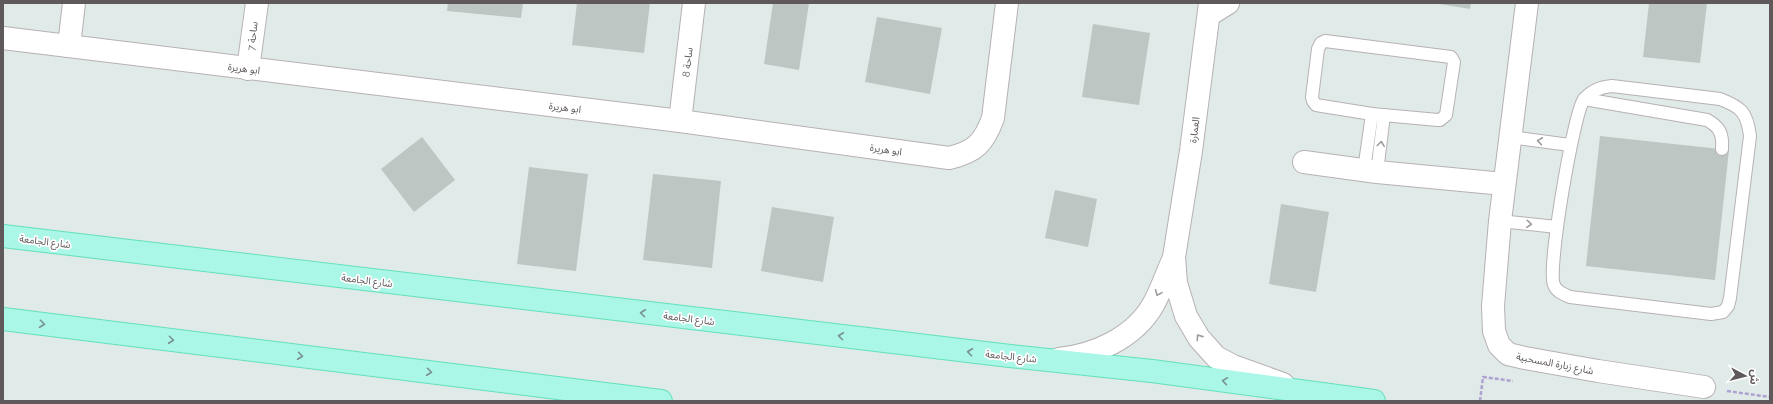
<svg xmlns="http://www.w3.org/2000/svg" width="1773" height="404" viewBox="0 0 1773 404" font-family="Raleway,'Noto Sans Arabic',sans-serif">
<style>
.building{fill:#bdc6c2}
.lines{fill:none;stroke-linecap:round;stroke-linejoin:round}
.lane-casing{stroke:#b7b1b3;stroke-width:14}
.street-casing{stroke:#b7b1b3;stroke-width:24}
.primary-casing{stroke:#62e1ba;stroke-width:24}
.path{stroke:#aea3d0;stroke-width:2.5;stroke-dasharray:4 2;stroke-linecap:butt}
.lane{stroke:#fff;stroke-width:12}
.street{stroke:#fff;stroke-width:22}
.primary{stroke:#aaf6e7;stroke-width:22}
.oneway{stroke:#9f9b9d}
.oneway2{stroke:#79908d}
.labels{text-anchor:middle;stroke-width:3.5;stroke-linejoin:round;paint-order:stroke}
.street-label{font-size:10px;fill:#5f595c;stroke:#fff}
</style>
<rect width="100%" height="100%" fill="#e0eae8"/>
<g class="building">
<path d="M448,3H523L521,18L447,11Z"/>
<path d="M577,3H650L644,53L572,45Z"/>
<path d="M773,3H809L799,70L764,64Z"/>
<path d="M1433,3H1471L1470,9Z"/>
<path d="M1649,3H1707L1700,63L1643,57Z"/>
<path d="M877,17L942,28L930,94L865,82Z"/>
<path d="M1093,24L1150,33L1139,105L1082,97Z"/>
<path d="M1600,136L1729,150L1715,280L1586,266Z"/>
<path d="M422,137L455,180L414,212L381,169Z"/>
<path d="M529,167L588,174L576,271L517,264Z"/>
<path d="M653,174L721,181L712,268L643,260Z"/>
<path d="M1055,190L1097,199L1088,247L1045,238Z"/>
<path d="M1281,204L1329,212L1316,292L1269,284Z"/>
<path d="M772,207L834,217L823,282L761,271Z"/>
</g>
<g class="lines">
<defs>
<g id="lane">
<path d="M1325,41L1451,57L1454,62L1446,115L1440,120H1438L1372,114L1316,105L1313,101L1312,97L1318,49L1321,43Z"/>
<path d="M1612,86L1720,99C1741,107 1747,112 1750,136L1730,298L1728,306L1723,312L1711,314L1570,297C1563,294 1557,292 1554,285C1547,269 1573,118 1583,101C1590,91 1600,87 1612,86Z"/>
<path d="M1584,99L1707,120C1720,127 1723,134 1722,149"/>
<path d="M1510,137L1570,145"/>
<path d="M1364,170L1372,114"/>
<path d="M1377,172L1384,115"/>
<path d="M1500,221L1557,227"/>
</g>
<g id="street">
<path d="M1210,3L1191,151L1174,257L1176,283L1186,316L1199,338L1216,357L1233,366L1283,384"/>
<path d="M1527,3L1500,221L1493,306L1494,331L1499,345L1508,354L1525,358L1598,371L1704,387"/>
<path d="M1209,15L1228,3"/>
<path d="M3,38L680,121L949,158C975,152 984,143 993,118L1007,3"/>
<path d="M69,46L74,3"/>
<path d="M248,69L257,3"/>
<path d="M680,121L694,3"/>
<path d="M1304,162L1377,172L1504,184"/>
<path d="M1059,359C1095,355 1134,338 1153,305C1161,291 1166,275 1173,260"/>
</g>
<g id="primary">
<path d="M3,236L1010,356L1152,371L1374,401"/>
<path d="M3,319L661,401"/>
</g>
</defs>
<use href="#lane" class="lane-casing"/>
<use href="#street" class="street-casing"/>
<use href="#primary" class="primary-casing"/>
<g class="path">
<path d="M1727,391L1770,397"/>
<path d="M1480,401L1483,377L1513,381"/>
</g>
<use href="#lane" class="lane"/>
<use href="#street" class="street"/>
<use href="#primary" class="primary"/>
</g>
<defs><path id="oneway-chevron" d="M-2-3.5L2.5 0L-2 3.5" fill="none" stroke-width="1.6" stroke-linecap="round" stroke-linejoin="round"/></defs>
<g class="oneway">
<use href="#oneway-chevron" transform="translate(1540 141) rotate(-172)"/>
<use href="#oneway-chevron" transform="translate(1381 144) rotate(-83)"/>
<use href="#oneway-chevron" transform="translate(1529 224) rotate(5)"/>
<use href="#oneway-chevron" transform="translate(1158 293) rotate(114)"/>
<use href="#oneway-chevron" transform="translate(1199 337) rotate(-125)"/>
</g>
<g class="oneway2">
<use href="#oneway-chevron" transform="translate(643 313) rotate(-173)"/>
<use href="#oneway-chevron" transform="translate(42 324) rotate(7)"/>
<use href="#oneway-chevron" transform="translate(841 336) rotate(-173)"/>
<use href="#oneway-chevron" transform="translate(171 340) rotate(7)"/>
<use href="#oneway-chevron" transform="translate(970 352) rotate(-173)"/>
<use href="#oneway-chevron" transform="translate(300 356) rotate(7)"/>
<use href="#oneway-chevron" transform="translate(429 372) rotate(7)"/>
<use href="#oneway-chevron" transform="translate(1225 381) rotate(-172)"/>
</g>
<g class="labels">
<g class="street-label">
<text transform="translate(252 36) rotate(-83)" y="4">ساحة 7</text>
<text transform="translate(687 62) rotate(-83)" y="4">ساحة 8</text>
<text transform="translate(244 68) rotate(7)" y="4">ابو هريرة</text>
<text transform="translate(565 107) rotate(7)" y="4">ابو هريرة</text>
<text transform="translate(1194 130) rotate(-83)" y="4">العمارة</text>
<text transform="translate(886 149) rotate(8)" y="4">ابو هريرة</text>
<text transform="translate(45 241) rotate(7)" y="4">شارع الجامعة</text>
<text transform="translate(367 280) rotate(7)" y="4">شارع الجامعة</text>
<text transform="translate(689 318) rotate(7)" y="4">شارع الجامعة</text>
<text transform="translate(1011 356) rotate(6)" y="4">شارع الجامعة</text>
<text transform="translate(1555 363) rotate(11)" y="4">شارع زبارة المسحبية</text>
</g>
</g>
<rect width="1773" height="404" fill="none" stroke="#5f595c" stroke-width="8"/>
<g transform="translate(1745 376) rotate(97)" stroke="#ffffff" stroke-width="3" paint-order="stroke">
<path d="M0-3L7 15L0 10L-7 15Z" fill="#5f595c"/>
<text y="-6" font-size="11" font-weight="bold" text-anchor="middle" fill="#5f595c">ش</text>
</g>
</svg>
